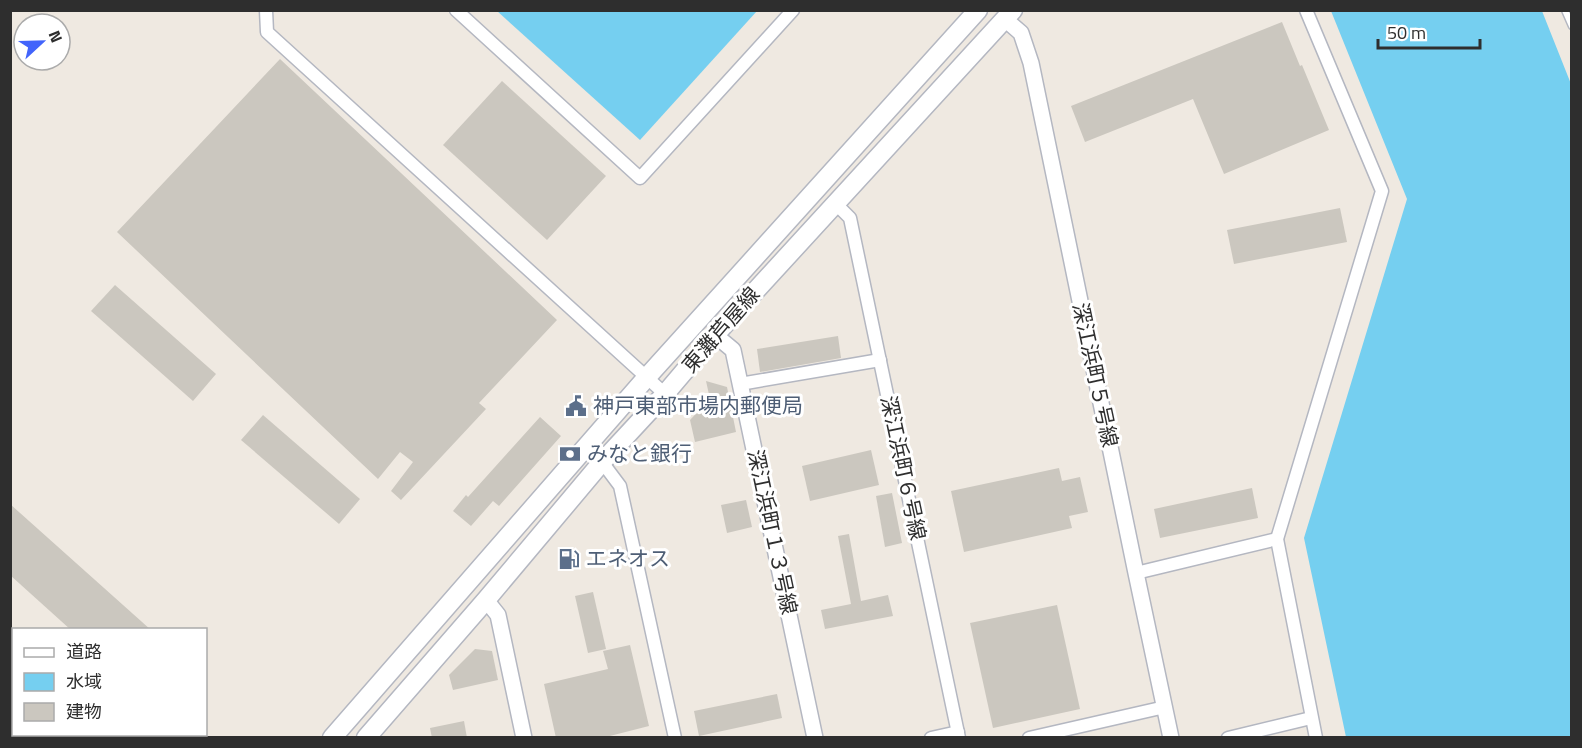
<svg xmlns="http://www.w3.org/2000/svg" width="1582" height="748" viewBox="0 0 1582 748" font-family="'Titillium Web','Noto Sans JP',sans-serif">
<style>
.water{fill:#75cff0}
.building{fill:#cbc7bf}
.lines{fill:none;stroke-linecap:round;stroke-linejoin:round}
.service-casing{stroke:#b4b7c1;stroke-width:9}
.minor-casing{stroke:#b4b7c1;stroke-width:15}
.tertiary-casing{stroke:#b4b7c1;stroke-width:18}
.secondary-casing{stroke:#b4b7c1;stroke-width:21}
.service{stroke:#fff;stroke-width:6}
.minor{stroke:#fff;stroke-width:12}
.tertiary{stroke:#fff;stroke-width:15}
.secondary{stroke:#fff;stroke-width:18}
.labels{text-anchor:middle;stroke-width:6;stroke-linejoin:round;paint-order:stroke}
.street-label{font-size:21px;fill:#2e2e2e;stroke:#fff}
.service-label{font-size:21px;fill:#4e5e75;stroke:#fff;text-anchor:start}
</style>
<rect width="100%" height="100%" fill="#efe9e1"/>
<g class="water">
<path d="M497,11H757L640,140Z"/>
<path d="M1331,11H1542L1571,84V737H1346L1304,538L1407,199Z"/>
</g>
<g class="building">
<path d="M1282,22L1300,66L1302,65L1329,130L1224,174L1193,99L1085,142L1071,106Z"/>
<path d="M280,59L557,320L479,403L486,409L401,500L391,491L413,462L400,452L378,479L117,232Z"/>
<path d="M502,81L606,176L547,240L443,145Z"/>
<path d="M1340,208L1347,242L1234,264L1227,230Z"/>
<path d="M115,285L216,374L193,401L91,311Z"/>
<path d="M838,336L841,358L760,372L757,349Z"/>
<path d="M706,381L727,387L736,432L695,442L690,420L710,399Z"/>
<path d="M263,415L360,499L339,524L241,440Z"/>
<path d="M540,417L561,436L499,506L493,501L471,526L453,511L466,495L468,497Z"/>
<path d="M871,450L879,485L810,501L802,466Z"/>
<path d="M1059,468L1062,481L1080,477L1088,512L1069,516L1072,528L964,552L951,491Z"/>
<path d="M1252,488L1258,518L1160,538L1154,509Z"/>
<path d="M892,493L902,543L885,547L876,496Z"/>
<path d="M746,500L752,527L727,533L721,505Z"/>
<path d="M10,504L151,630H71L10,575Z"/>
<path d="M849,534L861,601L888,595L893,616L825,629L821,610L851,604L838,536Z"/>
<path d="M593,592L606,649L588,653L575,596Z"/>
<path d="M1057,605L1080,709L993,728L970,623Z"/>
<path d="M630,645L649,726L602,738H556L544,684L608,669L603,651Z"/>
<path d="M475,649L492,651L498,680L453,690L449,675Z"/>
<path d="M777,694L782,718L699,736L694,711Z"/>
<path d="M464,721L467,738H432L430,728Z"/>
</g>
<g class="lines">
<defs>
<path id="service" d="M1565,10L1572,26"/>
<g id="minor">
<path d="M266,10L267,32L665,394"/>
<path d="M456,10L640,178L793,10"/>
<path d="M1306,10L1382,191L1277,539L1316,738"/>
<path d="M836,204L850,218L959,738"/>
<path d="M740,384L880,360"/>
<path d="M602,462L620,486L675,738"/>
<path d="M1136,573L1277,539"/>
<path d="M931,738L958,732"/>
<path d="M1029,738L1165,707"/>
<path d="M1228,738L1311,718"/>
</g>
<g id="tertiary">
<path d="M1005,19L1021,33L1031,63L1136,573L1171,738"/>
<path d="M715,335L733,350L815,738"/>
<path d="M486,600L498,615L524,738"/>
<path d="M10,713L14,714"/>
<path d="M158,734L179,738"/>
</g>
<g id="secondary">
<path d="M332,738L647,377L978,10"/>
<path d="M366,738L486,600L602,462L665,394L715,335L1013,10"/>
</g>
</defs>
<use href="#service" class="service-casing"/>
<use href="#minor" class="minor-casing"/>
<use href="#tertiary" class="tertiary-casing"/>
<use href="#secondary" class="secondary-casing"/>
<use href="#service" class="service"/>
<use href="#minor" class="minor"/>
<use href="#tertiary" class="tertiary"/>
<use href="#secondary" class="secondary"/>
</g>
<defs>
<symbol id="civic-bare" viewBox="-9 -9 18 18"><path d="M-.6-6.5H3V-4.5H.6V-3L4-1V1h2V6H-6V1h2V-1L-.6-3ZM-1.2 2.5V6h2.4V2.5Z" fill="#5c6f8a" stroke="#fff" stroke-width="2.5" paint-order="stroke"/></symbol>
<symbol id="bank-bare" viewBox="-9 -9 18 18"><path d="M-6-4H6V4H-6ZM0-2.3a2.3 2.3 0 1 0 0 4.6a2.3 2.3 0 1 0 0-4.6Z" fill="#5c6f8a" stroke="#fff" stroke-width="2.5" paint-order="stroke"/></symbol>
<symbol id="fuel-bare" viewBox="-9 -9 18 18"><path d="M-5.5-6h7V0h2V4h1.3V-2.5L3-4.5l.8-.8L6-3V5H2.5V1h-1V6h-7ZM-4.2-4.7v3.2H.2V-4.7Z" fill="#5c6f8a" stroke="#fff" stroke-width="2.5" paint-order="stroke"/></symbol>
</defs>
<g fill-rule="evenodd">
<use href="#civic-bare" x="561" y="391" width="30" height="30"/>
<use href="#bank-bare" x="555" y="439" width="30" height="30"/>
<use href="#fuel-bare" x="554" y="544" width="30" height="30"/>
</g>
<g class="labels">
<g class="street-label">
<text transform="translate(721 330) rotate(-49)" y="7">東灘芦屋線</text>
<text transform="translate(1095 375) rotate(78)" y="7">深江浜町５号線</text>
<text transform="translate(903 468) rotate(78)" y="7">深江浜町６号線</text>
<text transform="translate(772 532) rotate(78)" y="7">深江浜町１３号線</text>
</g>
<g class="service-label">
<text x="593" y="413">神戸東部市場内郵便局</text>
<text x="587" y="461">みなと銀行</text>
<text x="586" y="566">エネオス</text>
</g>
</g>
<rect width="1582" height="748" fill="none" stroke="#2e2e2e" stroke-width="24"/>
<rect x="12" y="628" width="195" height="108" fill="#ffffff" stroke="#ababab" stroke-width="1.5"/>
<rect x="24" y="648" width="30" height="9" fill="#ffffff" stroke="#ababab" stroke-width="1.5"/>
<text x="66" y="658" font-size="18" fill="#2e2e2e">道路</text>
<rect x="24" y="673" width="30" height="18" fill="#75cff0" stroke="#ababab" stroke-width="1.5"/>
<text x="66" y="688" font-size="18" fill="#2e2e2e">水域</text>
<rect x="24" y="703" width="30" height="18" fill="#cbc7bf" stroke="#ababab" stroke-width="1.5"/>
<text x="66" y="718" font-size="18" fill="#2e2e2e">建物</text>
<g transform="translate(42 42) rotate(68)"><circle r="28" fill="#ffffff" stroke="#ababab" stroke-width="1.5"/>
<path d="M0-4.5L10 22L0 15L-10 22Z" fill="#4264fb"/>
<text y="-9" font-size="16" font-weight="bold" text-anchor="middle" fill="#2e2e2e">N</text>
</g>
<path d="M1378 39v9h102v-9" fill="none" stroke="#2e2e2e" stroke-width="3"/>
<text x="1387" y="39" font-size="18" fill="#2e2e2e" stroke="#ffffff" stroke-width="4.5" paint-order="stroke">50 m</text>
</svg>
